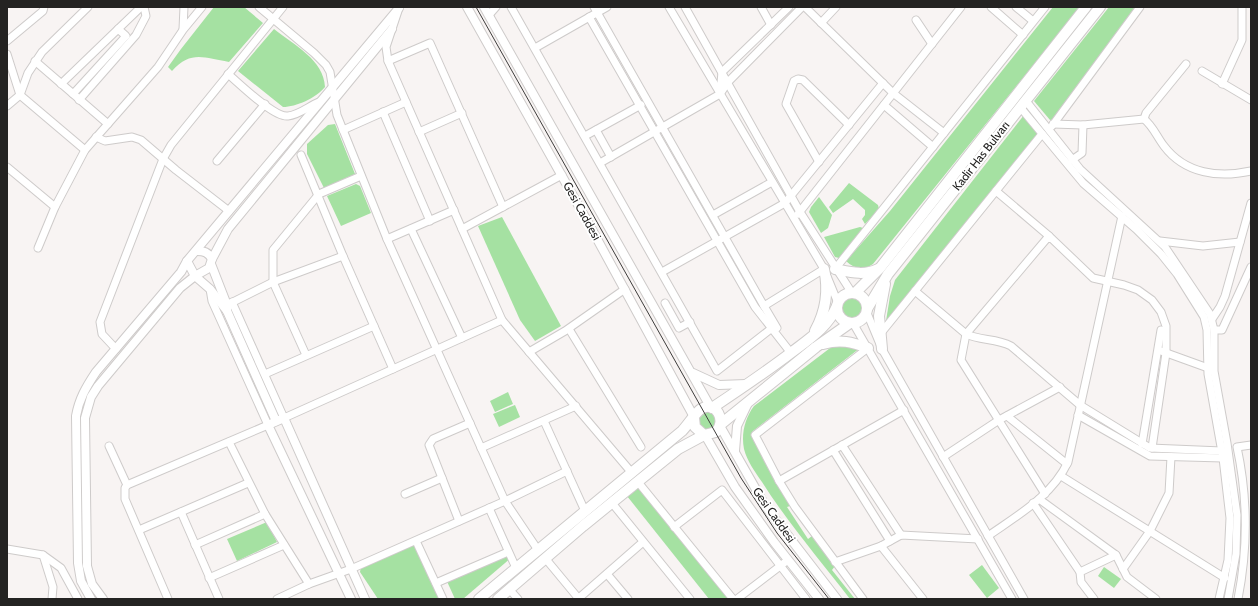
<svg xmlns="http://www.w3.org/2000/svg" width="1258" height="606" viewBox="0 0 1258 606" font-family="Cabin,sans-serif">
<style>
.green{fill:#a5e1a2}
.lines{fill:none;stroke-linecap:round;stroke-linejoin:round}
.minor-casing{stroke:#cecbca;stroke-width:9}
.major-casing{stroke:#cecbca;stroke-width:10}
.highway-casing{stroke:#cecbca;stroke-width:12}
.minor{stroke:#fff;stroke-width:7}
.major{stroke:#fff;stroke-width:8}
.highway{stroke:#fff;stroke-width:10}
.tram{stroke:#3e3d3c;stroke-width:1}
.labels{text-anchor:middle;stroke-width:4;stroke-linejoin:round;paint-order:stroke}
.street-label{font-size:12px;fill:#242322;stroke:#fff}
</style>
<rect width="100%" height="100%" fill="#f8f4f3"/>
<g class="green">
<path d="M214,7H244L263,23L229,62C204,58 191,50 172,71L168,67L181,49Z"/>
<path d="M1053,7H1080L873,264C864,270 854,269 846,261L890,211Z"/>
<path d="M1109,7H1135L1054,119L1050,120L1034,101Z"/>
<path d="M274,29C294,45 324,60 325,87C316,98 296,107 283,107L238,71Z"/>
<path d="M1024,115L1039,135L886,321L890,296L895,280Z"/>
<path d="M335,124L355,174L324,188L307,154V144L328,125Z"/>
<path d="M849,183L878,205L879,209L865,224L862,219L865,215V210L853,199L833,213L829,207Z"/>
<path d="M356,184L360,186L371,213L341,226L327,196Z"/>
<path d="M819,197L832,215L828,228L821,233L809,212L811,207Z"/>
<path d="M502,217L561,326L535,341L520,320L478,226Z"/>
<path d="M860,227L863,228L839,258L835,257L824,237Z"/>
<circle cx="852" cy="308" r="11"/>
<path d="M834,345L860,348L753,431L751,434L790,506L787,507L808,539L812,536L835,566L832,570L855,599H850C820,560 788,523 762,482C755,472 747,461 744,449C741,434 745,418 754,406Z"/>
<path d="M508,392L513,404L495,412L490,401Z"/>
<path d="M515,405L520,417L499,427L493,414Z"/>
<path d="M703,412H712L717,419L712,431L701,429L697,419Z"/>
<path d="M641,484L735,599H709L627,496Z"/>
<path d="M267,522L277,542L237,561L227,539Z"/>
<path d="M419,541L446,599H378L360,572L361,567Z"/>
<path d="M509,550L512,557L463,599H455L445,577Z"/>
<path d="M982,565L999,588L987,598L969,575Z"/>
<path d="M1104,567L1121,579L1114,588L1098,576Z"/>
</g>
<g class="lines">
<defs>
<g id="minor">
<path d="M259,7L314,53L326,65L330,72L337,115L387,239L505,501L538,550"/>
<path d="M511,7L717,371L772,328"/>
<path d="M594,7L764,306L824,269"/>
<path d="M669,7L824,269L838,303"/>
<path d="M685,7L800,212L852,293"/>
<path d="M761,7L771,25"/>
<path d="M805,7L893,93L944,133"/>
<path d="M991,7L1023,35"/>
<path d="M1016,7L1033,21"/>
<path d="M398,11L386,47L388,61L502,320L632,473"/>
<path d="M489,15L496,7"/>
<path d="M589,17L755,307L791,353"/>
<path d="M916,20L932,44"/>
<path d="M821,23L836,7"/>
<path d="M183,29L184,7"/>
<path d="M7,41L43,11L44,7"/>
<path d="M535,48L607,7"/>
<path d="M7,54L20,95L85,150"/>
<path d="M35,61L108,124"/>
<path d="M388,61L430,43L503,207"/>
<path d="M1202,71L1251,100"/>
<path d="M228,74C240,84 274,118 288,116C299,115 309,106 319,102"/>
<path d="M61,84L141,7"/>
<path d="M1222,84L1242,40V7"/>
<path d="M720,93L722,72L789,7"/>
<path d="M73,94L126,36L118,29"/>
<path d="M79,100L136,35L146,16L144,7"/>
<path d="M1026,101L1080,169L1165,247L1210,314L1214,330V371L1227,443L1237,515L1236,554L1228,599"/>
<path d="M884,105L933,147"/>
<path d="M7,106L20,95L28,73L42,52L88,7"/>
<path d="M1020,107L1083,183L1136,229L1161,254L1177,274L1204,317L1207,330L1208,374L1223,458L1230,518L1228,560L1219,599"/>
<path d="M383,112L430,221"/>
<path d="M1144,119L1146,113L1186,64"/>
<path d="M1053,124L1083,125L1144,119C1153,126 1157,137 1164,146C1185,174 1219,178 1251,171"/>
<path d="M1052,126L1140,7"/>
<path d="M343,130L406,102"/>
<path d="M596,130L611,157"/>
<path d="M419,132L462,113"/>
<path d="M585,136L641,105"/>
<path d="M96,137L105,141L132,137L141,140L176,170L229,211"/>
<path d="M301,155L343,256L393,369"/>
<path d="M1072,160L1082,153L1083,125"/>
<path d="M217,161L265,104"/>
<path d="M819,162L786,104L794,81L798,79L803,80L849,125"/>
<path d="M600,163L720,94L728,82L802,7"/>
<path d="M7,167L55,207"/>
<path d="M996,191L1049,236"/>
<path d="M798,214L961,7"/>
<path d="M713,215L772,182"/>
<path d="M411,229L462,338"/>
<path d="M462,229L562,175"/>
<path d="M387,239L454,210"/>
<path d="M1160,241L1203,246L1240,242"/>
<path d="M38,248L55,207L85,150L158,67L183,30L202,7"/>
<path d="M835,269L1045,7"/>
<path d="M662,272L785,203L883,83"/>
<path d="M915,291L966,334C981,341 996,338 1011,346L1080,405L1150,448L1222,451"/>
<path d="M232,302L284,418L502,320"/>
<path d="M665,303L679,328L690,322"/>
<path d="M229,304L273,282L343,256"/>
<path d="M764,306L777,328"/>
<path d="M867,313L882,349L1024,599"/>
<path d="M1212,319L1220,307L1225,296L1251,203"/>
<path d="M853,323L1012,599"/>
<path d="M569,329L641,447"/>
<path d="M1214,330H1222L1251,267"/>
<path d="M881,333L1042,134"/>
<path d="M116,349L102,334L100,322L163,159L171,145L283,7"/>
<path d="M1161,351L1208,368"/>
<path d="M529,352L565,331L625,289"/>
<path d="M306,355L273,282V250L319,194L361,176"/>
<path d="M265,374L374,326"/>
<path d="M1078,415L1150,456L1223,458"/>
<path d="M1007,416L1067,464"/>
<path d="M544,421L585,511"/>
<path d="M229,442L265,514L309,584"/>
<path d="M1142,444L1161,330"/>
<path d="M842,445L901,535"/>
<path d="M109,446L127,485"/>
<path d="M481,448L576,406"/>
<path d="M833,450L890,541"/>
<path d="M943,457L999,420L1060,387"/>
<path d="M1061,476L1225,578"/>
<path d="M779,481L904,410"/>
<path d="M638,482L733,599"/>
<path d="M405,494L442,478"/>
<path d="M1045,494L961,360L966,334L1049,236L1093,278L1124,285L1138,290L1152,300L1161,312L1166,326V353L1152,448"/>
<path d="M1039,499L1116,555L1127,577L1156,599"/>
<path d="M612,503L690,599"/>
<path d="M1033,503L1080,572"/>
<path d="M489,508L516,568"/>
<path d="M181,512L219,599"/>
<path d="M459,521L429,445L433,439L470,423"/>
<path d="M674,527L722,490L806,599"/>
<path d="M139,530L248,483"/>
<path d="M988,536C1018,515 1052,496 1068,462L1122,216"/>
<path d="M416,541L443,599"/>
<path d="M195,545L265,514"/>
<path d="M881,546L923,599"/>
<path d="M7,549L43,555L61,568L78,599"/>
<path d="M43,555L53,587L52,599"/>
<path d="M545,558L579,599"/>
<path d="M835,562L881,546L901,535L978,539"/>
<path d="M1123,569L1150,531L1169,493L1171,457"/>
<path d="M607,574L628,599"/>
<path d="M209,578L284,545"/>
<path d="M436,583L508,552"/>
<path d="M509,589L518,599"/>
<path d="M579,598L643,542"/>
<path d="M168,599L125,499V488L127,485L268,425L212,301L210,289"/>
<path d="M277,599L309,584L351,569L505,501L567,471"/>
<path d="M737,599L788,560"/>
<path d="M863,599L795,507L779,481L755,435L868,348"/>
<path d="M1094,599L1081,582L1080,572L1116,555"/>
<path d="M1238,599C1248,548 1248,498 1237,447L1251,445"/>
</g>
<g id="major">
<path d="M467,7L590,226L694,417"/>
<path d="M484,7L711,408"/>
<path d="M212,259L228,229L392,29"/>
<path d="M187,261L195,276L209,268L212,259C208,252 204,251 197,251"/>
<path d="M211,264L227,305V311L276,421"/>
<path d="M693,373L719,385L746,384"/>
<path d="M720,426L766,507L837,599"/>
<path d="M705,435L735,487L774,542L819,599"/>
<path d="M735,451L737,426L747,405"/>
<path d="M91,599L81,581L78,563L76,416C79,399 86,387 96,372L181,272L187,261L399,8"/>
<path d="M103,599L92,584L87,566L85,418L91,397L98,386L180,288L195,276L210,289L227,311"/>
<path d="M351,599L268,425L284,418L365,599"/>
</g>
<g id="highway">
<path d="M835,269C850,272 864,276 878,269"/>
<circle cx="852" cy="308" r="15"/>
<path d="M855,293L880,268L1086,7"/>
<path d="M867,309L888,274L1100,7"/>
<path d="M815,331C826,311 829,291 824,269"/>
<path d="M823,344C840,339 852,342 868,348"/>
<path d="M882,349L879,316L885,284"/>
<path d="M712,408C739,390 766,372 792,352C809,339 828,327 837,306"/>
<path d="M721,424L816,347L850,323"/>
<path d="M479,599L682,431C687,426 696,412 701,409C716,400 727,421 716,432L704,435L695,427L694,418"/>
<path d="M498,599L583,526L678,449L704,435"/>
</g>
</defs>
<use href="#minor" class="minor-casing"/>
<use href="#major" class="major-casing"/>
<use href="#highway" class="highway-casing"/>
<use href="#minor" class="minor"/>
<use href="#major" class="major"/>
<use href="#highway" class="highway"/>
<path class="tram" d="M476,7L741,478L777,533L829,599"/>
</g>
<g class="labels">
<g class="street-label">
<text transform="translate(981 156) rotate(-52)" y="4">Kadir Has Bulvarı</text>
<text transform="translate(582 211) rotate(61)" y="4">Gesi Caddesi</text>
<text transform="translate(774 515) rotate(55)" y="4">Gesi Caddesi</text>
</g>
</g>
<rect width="1258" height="606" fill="none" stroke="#242322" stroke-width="16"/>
</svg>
